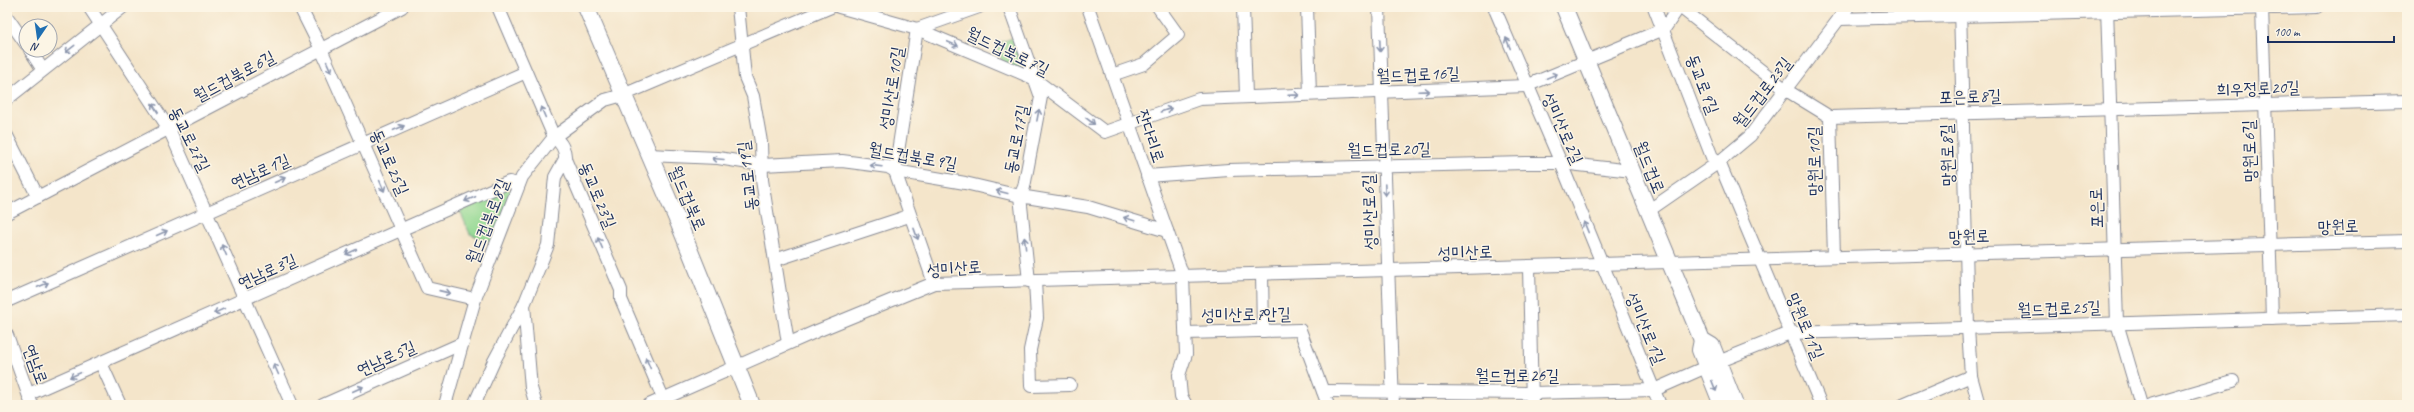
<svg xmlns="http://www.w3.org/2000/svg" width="2414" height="412" viewBox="0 0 2414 412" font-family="Caveat,'Poor Story',sans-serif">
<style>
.green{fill:#92d891;stroke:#568478}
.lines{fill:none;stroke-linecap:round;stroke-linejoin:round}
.minor-casing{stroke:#888a94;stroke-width:14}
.major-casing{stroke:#888a94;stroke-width:18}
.minor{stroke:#fff;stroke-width:12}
.major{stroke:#fff;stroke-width:16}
.oneway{stroke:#8d97ae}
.labels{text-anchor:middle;stroke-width:3;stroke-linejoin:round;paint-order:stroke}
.street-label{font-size:17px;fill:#1b2f5e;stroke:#fcf5e5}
</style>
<rect width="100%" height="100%" fill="#fcf5e5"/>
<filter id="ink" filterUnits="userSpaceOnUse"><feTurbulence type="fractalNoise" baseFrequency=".025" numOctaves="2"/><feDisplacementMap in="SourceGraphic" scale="8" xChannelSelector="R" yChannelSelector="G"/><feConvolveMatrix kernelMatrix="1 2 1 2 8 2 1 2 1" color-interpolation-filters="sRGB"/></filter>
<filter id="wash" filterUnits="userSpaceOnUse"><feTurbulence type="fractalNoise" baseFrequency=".012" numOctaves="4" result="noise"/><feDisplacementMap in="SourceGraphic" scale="16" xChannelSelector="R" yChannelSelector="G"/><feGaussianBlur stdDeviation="0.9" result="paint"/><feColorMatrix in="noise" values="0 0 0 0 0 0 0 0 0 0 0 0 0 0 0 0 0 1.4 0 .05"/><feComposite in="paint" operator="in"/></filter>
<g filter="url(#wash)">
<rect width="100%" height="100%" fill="#f4e5ca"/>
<g class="green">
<path d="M1015,37L1024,64L1020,69L1002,61L996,44Z"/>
<path d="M508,188L512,193L493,243L470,234L459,209Z"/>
</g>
</g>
<g filter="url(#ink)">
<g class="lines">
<defs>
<g id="minor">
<path d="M89,7L169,129L292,405"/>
<path d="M300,7L321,49L427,288L475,299"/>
<path d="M498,7L554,137C561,142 566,151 565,159L621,290V299L666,405"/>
<path d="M738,7L745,77L753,96L761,142L762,180L788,343"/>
<path d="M839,7L917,29L1033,78L1105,132L1199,99L1526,86L1664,29L1679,7"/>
<path d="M1009,7L1041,97L1024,187L1020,196L1029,281"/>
<path d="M1088,7L1183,276L1186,354L1179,375L1181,396L1186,405"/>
<path d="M1243,7L1246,96"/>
<path d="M1307,7L1310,94"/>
<path d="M1379,7L1393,405"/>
<path d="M1494,7L1561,163L1660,405"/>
<path d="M1654,7L1712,157L1719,162L1821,405"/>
<path d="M1680,7L1786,90L1830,117L1834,257"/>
<path d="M1960,7L1968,328L1971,376L1979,405"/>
<path d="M2107,7L2117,323L2141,405"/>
<path d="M2262,7L2272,319"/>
<path d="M7,17L26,44"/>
<path d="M1839,19L2317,7"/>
<path d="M917,29L895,171L934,283"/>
<path d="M917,29L979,7"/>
<path d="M30,50L43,70"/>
<path d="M1112,75L1144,64L1178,35L1158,7"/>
<path d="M7,99L123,7"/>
<path d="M1830,117L2407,101"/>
<path d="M7,136L38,197"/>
<path d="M648,155L718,158L762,165L842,161L888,167L895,171L965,183L1020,196L1088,207L1167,231"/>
<path d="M1147,176L1229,170L1526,163H1561L1632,171"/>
<path d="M1648,211L1719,162L1750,136L1848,7"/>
<path d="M7,213L402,7"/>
<path d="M775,260L909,216"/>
<path d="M1529,267L1532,405"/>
<path d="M1262,274L1263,331"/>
<path d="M1035,281L1037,318L1030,350L1031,386L1070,385"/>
<path d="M7,301L526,72"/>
<path d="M1186,333L1300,330L1328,405"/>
<path d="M7,335L32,405"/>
<path d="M1718,362L1790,333L2407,315"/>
<path d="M101,363L120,405"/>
<path d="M1323,391L1532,393L1654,390L1706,367"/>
<path d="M29,394L509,182L519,184"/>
<path d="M323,405L463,343"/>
<path d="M445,405L475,299L522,177L554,137L605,100L623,95L831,7"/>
<path d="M474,405L494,361L524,305"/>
<path d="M536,405L531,388L524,305L548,245L555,177L565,159"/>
<path d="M649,405L817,331L934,283L2407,241"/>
<path d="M1903,405L1971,376"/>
<path d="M2150,405L2233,381"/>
</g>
<g id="major">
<path d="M586,7L679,224L752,405"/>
<path d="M1564,7L1702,340L1712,346L1735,405"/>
<path d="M1702,340L1700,350L1722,405"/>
</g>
</defs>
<use href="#minor" class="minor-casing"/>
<use href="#major" class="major-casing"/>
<use href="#minor" class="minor"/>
<use href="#major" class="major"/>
</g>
<defs><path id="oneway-shaft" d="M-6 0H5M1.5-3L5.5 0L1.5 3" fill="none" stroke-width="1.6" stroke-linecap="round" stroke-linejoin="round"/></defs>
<g class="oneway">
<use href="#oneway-shaft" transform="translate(1508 43) rotate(-112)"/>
<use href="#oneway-shaft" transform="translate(953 44) rotate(23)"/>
<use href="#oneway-shaft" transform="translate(1380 46) rotate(88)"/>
<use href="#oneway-shaft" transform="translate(70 49) rotate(142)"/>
<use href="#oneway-shaft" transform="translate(329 67) rotate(66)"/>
<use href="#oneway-shaft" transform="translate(1552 76) rotate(-22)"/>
<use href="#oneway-shaft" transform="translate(1424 91) rotate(-2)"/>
<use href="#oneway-shaft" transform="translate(1294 95) rotate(-2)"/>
<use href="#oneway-shaft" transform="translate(155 108) rotate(-123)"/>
<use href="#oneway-shaft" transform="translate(1166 110) rotate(-19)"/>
<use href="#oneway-shaft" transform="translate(543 112) rotate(-113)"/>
<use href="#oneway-shaft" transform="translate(1038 115) rotate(-79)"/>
<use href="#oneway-shaft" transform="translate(1090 121) rotate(37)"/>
<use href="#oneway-shaft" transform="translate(399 128) rotate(-23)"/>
<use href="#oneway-shaft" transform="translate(718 159) rotate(-175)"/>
<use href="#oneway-shaft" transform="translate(876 166) rotate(-173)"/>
<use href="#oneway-shaft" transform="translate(280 180) rotate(-24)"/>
<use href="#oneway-shaft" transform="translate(382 186) rotate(66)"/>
<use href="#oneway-shaft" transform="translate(1385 190) rotate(88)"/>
<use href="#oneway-shaft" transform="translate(1002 192) rotate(-166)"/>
<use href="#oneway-shaft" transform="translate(470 199) rotate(157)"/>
<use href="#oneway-shaft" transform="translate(1129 219) rotate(-163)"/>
<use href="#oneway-shaft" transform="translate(1586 227) rotate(-112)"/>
<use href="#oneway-shaft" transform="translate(162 233) rotate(-24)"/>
<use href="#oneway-shaft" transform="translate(916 234) rotate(70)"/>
<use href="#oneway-shaft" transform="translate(600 243) rotate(-114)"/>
<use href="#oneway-shaft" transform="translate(1025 243) rotate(-96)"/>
<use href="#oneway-shaft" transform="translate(224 250) rotate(-114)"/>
<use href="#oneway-shaft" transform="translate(351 252) rotate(155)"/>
<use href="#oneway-shaft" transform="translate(43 285) rotate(-23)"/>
<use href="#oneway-shaft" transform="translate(445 292) rotate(13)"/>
<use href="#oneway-shaft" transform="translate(219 311) rotate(155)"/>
<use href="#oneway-shaft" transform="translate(648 363) rotate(-113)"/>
<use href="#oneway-shaft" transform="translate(276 369) rotate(-114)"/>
<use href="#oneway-shaft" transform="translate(75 375) rotate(157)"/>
<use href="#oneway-shaft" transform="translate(1714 386) rotate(68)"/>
<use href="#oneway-shaft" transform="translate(358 389) rotate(-24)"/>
</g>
</g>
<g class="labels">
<g class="street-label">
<text transform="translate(1008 51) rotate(26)" y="6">월드컵북로7길</text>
<text transform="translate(1418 74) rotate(-2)" y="6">월드컵로16길</text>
<text transform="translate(234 76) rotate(-28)" y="6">월드컵북로6길</text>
<text transform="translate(1703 84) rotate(69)" y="6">동교로9길</text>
<text transform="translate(891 88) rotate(-81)" y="6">성미산로10길</text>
<text transform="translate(2258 88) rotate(-2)" y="6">희우정로20길</text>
<text transform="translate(1762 92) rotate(-52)" y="6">월드컵로23길</text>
<text transform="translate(1970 96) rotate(-2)" y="6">포은로8길</text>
<text transform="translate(1563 128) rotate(66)" y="6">성미산로2길</text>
<text transform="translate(1151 136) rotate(71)" y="6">잔다리로</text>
<text transform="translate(190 139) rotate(63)" y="6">동교로27길</text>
<text transform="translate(1016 139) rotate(-79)" y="6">동교로17길</text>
<text transform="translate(1389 149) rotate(-1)" y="6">월드컵로20길</text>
<text transform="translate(2249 151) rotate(-92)" y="6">망원로6길</text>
<text transform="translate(1947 155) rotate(-92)" y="6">망원로8길</text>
<text transform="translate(913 156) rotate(10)" y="6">월드컵북로9길</text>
<text transform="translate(1814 161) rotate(-91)" y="6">망원로10길</text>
<text transform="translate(390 162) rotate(66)" y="6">동교로25길</text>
<text transform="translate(1650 167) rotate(68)" y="6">월드컵로</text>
<text transform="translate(260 171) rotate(-24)" y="6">연남로1길</text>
<text transform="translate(747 176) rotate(-97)" y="6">동교로19길</text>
<text transform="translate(598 195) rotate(67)" y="6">동교로23길</text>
<text transform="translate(688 198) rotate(67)" y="6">월드컵북로</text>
<text transform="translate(2096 208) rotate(-92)" y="6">포은로</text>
<text transform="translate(1369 212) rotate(-92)" y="6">성미산로6길</text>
<text transform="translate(487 221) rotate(-69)" y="6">월드컵북로8길</text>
<text transform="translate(2338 226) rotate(-2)" y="6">망원로</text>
<text transform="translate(1969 236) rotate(-2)" y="6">망원로</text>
<text transform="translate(1465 252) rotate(-2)" y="6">성미산로</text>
<text transform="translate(954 268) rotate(-4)" y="6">성미산로</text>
<text transform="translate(267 271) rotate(-24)" y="6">연남로3길</text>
<text transform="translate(2059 308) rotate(-2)" y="6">월드컵로25길</text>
<text transform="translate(1246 314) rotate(-1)" y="6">성미산로7안길</text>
<text transform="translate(1806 326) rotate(67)" y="6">망원로11길</text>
<text transform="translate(1646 328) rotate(67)" y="6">성미산로1길</text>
<text transform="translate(386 358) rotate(-24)" y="6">연남로5길</text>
<text transform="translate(36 364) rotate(70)" y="6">연남로</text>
<text x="1517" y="381">월드컵로26길</text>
</g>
</g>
<rect width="2414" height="412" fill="none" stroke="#fcf5e5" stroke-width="24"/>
<g transform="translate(38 38) rotate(193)"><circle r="19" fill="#fcf5e5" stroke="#a2a6af"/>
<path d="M0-3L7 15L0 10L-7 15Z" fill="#1f6fb2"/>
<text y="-6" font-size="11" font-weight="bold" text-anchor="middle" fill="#1b2f5e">N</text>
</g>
<path d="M2268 36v6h126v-6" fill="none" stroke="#1b2f5e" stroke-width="2"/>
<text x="2274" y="36" font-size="12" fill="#1b2f5e" stroke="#fcf5e5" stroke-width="3" paint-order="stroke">100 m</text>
</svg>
